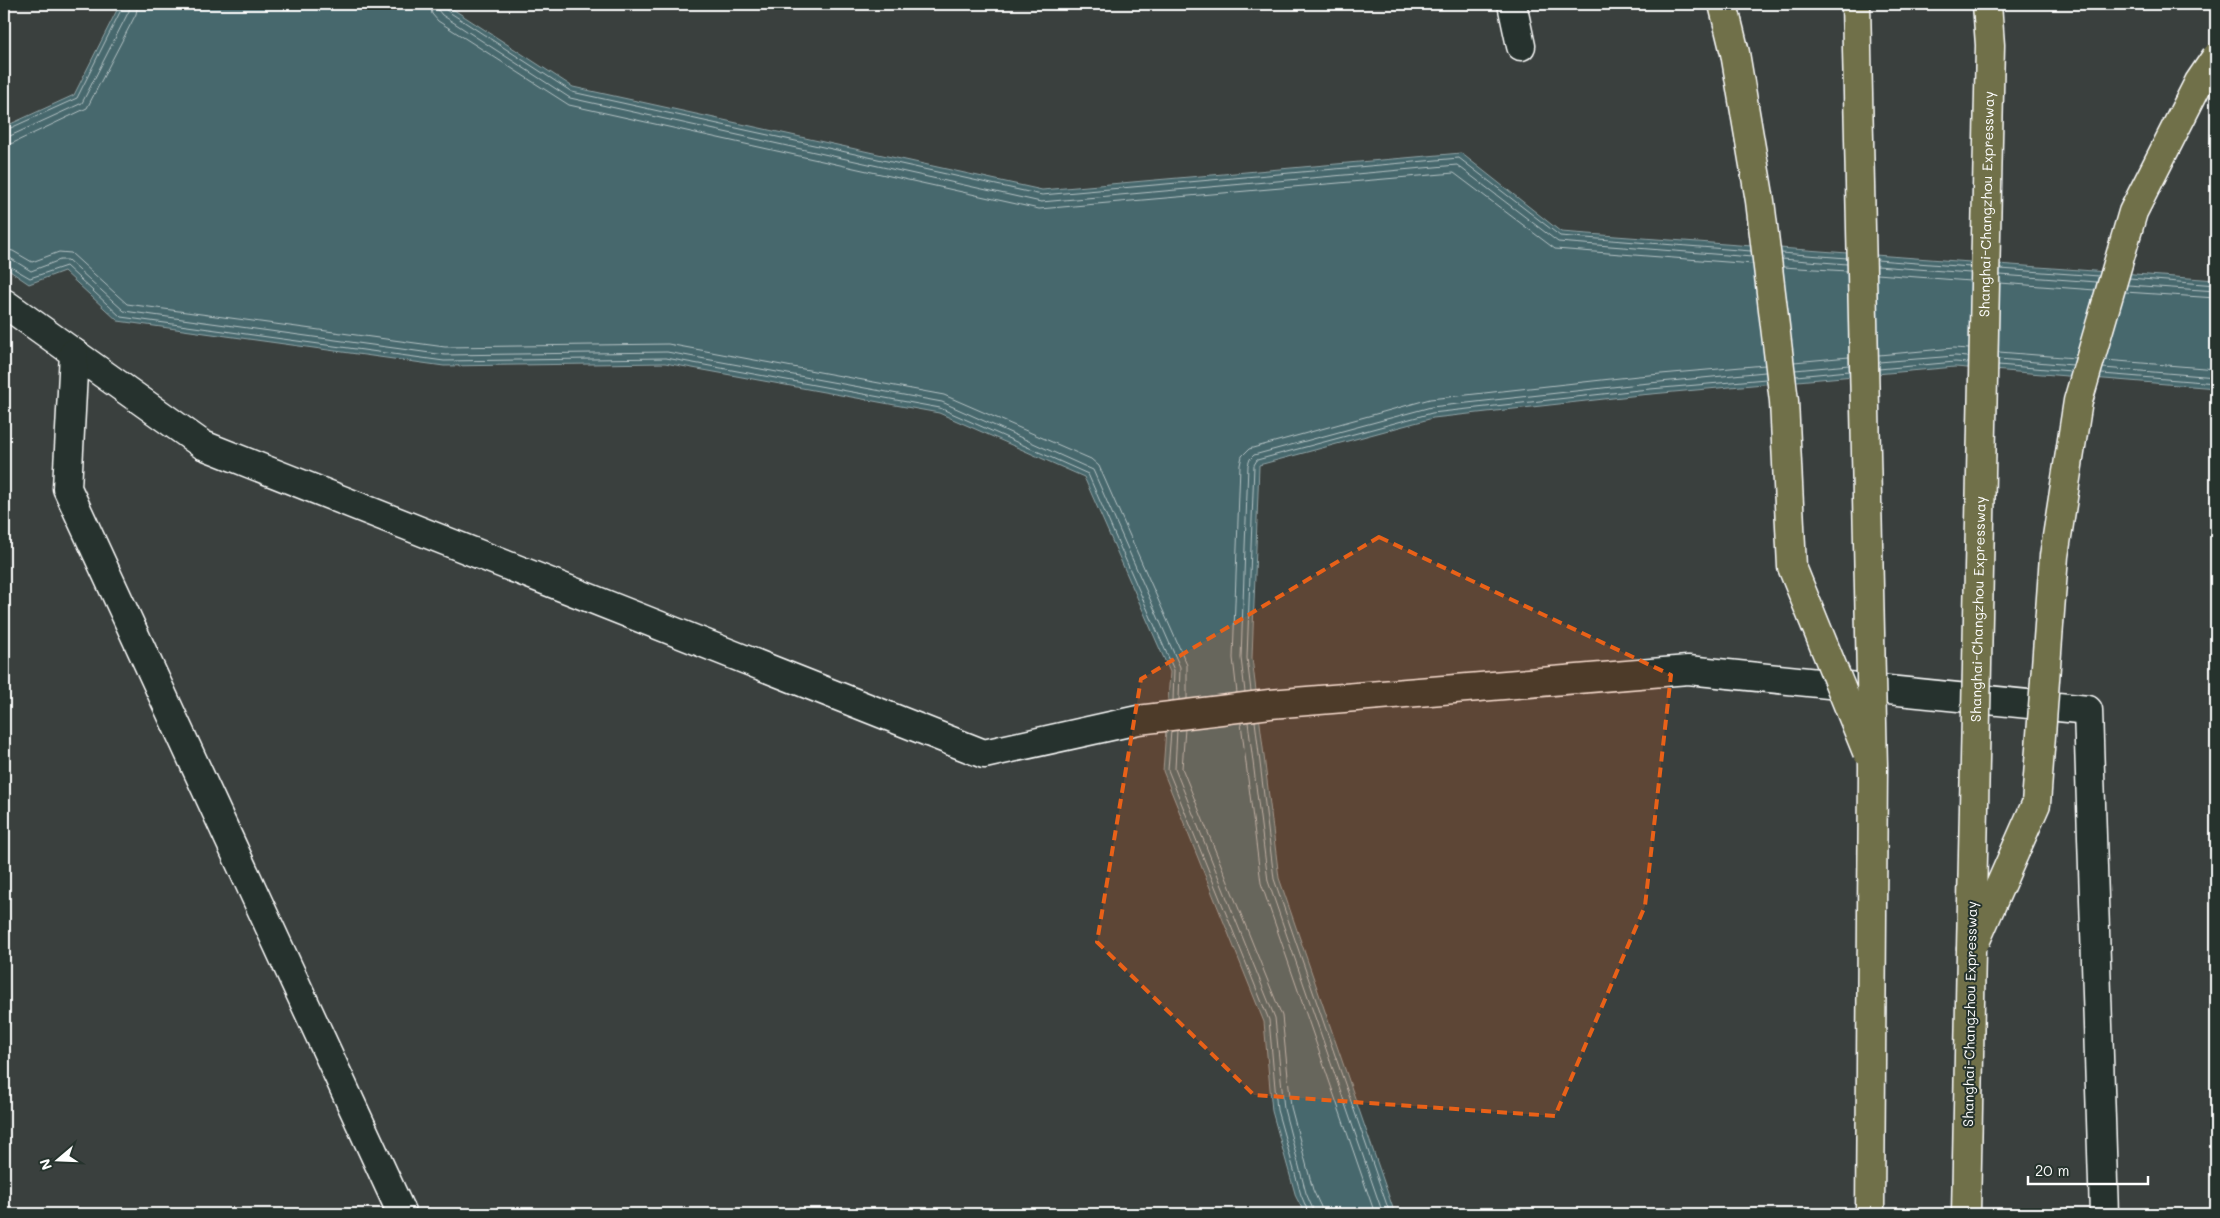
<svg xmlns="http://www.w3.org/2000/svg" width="2220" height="1218" viewBox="0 0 2220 1218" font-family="Mali,sans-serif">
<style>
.water{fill:#47686d;stroke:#91a4a7}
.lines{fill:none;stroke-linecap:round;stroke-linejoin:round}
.shore{stroke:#b5c3c5;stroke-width:1}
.minor-casing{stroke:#fff;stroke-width:31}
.highway-casing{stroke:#fff;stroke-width:31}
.minor{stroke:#26332d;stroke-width:28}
.highway{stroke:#70704a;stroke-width:28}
.highway-bridge-casing{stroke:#fff;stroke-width:31;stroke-linecap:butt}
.highway-bridge{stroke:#70704a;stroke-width:28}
.marked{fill:#e96118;fill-opacity:0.2;stroke:#e96118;stroke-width:4;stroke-dasharray:10 6;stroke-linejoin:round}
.labels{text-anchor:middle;stroke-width:4;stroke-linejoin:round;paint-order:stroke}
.street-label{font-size:14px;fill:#fff;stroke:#26332d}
</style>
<rect width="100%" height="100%" fill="#3a403e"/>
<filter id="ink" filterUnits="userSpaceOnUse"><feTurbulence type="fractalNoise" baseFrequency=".02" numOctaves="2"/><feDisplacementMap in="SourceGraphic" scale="10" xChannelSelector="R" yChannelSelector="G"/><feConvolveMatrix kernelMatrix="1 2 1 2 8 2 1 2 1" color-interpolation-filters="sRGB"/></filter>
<g filter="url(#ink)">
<path class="water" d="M120,4H445L573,87L1042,190L1461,153L1561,232L2216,280V388L1955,367L1640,395L1433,418L1259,465L1252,658L1279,878L1395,1214H1305L1296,1197L1272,1111L1264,1022L1163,771L1170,672L1084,477L939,413L665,363L444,366L118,321L64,271L29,284L4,267V127L74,95Z"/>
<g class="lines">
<g class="shore">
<path d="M430,4L432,14L438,21L569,105L1039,209L1454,173L1555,249L1753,264"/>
<path d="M437,4L438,10L442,15L570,98L1041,202L1457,165L1558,242L1752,257"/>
<path d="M443,4L446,10L572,92L1042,195L1459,158L1560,236L1751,251"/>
<path d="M4,131L77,98L124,4"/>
<path d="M4,137L10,136L82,103L129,11L130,4"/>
<path d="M4,145L13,143L87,108L136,14L138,4"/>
<path d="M4,249L13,251L32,262L59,252L71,253L127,304L445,347L668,344L944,395L1091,459L1099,466L1187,665V699"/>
<path d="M1781,253L1847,258"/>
<path d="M4,257L10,258L31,271L60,260H68L124,311L445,355L667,352L942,402L1093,470L1180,667L1179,700"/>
<path d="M1782,259L1847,264"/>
<path d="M1877,260L1970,267"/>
<path d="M4,263L30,278L66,266L121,317L444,361L666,358L940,408L1088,474L1174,670L1173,701"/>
<path d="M1877,266L1970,273"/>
<path d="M1783,267L1847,271"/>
<path d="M2000,269L2099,276"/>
<path d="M1877,274L1970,281"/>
<path d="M2000,275L2097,282"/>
<path d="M2129,278L2216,285"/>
<path d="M2000,283L2095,290"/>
<path d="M2128,285L2216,291"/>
<path d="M2125,292L2216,298"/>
<path d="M1999,352L2075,358"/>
<path d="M1879,355L1954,348L1969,349"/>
<path d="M1998,359L2073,365"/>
<path d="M2105,360L2216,369"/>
<path d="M1794,362L1849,357"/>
<path d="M1879,362L1955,356L1968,357"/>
<path d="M1998,365L2071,371"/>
<path d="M2103,368L2216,377"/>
<path d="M1879,369L1955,362L1968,363"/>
<path d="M1795,370L1849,365"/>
<path d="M2102,374L2216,383"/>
<path d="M1796,376L1849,371"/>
<path d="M1251,691L1247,658L1254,465L1257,460L1432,413L1639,390L1766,379"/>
<path d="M1245,692L1241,658L1248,465L1250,459L1254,455L1431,407L1639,384L1765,372"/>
<path d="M1237,693L1233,658L1240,465L1242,456L1249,449L1430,399L1638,376L1765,365"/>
<path d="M1255,721L1274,879L1390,1214"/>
<path d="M1248,722L1268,881L1383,1214"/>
<path d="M1241,723L1261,883L1375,1214"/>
<path d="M1185,729L1182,768L1282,1016L1291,1107L1313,1190L1321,1207L1322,1214"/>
<path d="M1177,730L1175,769L1275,1018L1284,1109L1306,1193L1315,1214"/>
<path d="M1171,731L1168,770L1269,1020L1277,1110L1301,1195L1309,1214"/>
</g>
<defs>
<g id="minor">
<path d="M1512,4L1521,46"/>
<path d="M4,303L203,445L984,754L1138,720L1270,704L1688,670L2088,710L2104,1214"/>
<path d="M74,353L67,488L402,1214"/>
</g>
<path id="highway" d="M1966,1214L1971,950"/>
</defs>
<use href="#minor" class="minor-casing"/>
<use href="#highway" class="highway-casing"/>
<use href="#minor" class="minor"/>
<use href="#highway" class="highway"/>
<defs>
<g id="highway-bridge">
<path d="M1723,4L1735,53L1760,201L1784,401L1792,567L1867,752"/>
<path d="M1856,4L1873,767L1870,1214"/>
<path d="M1976,940L2036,804L2054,556L2078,401L2133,212L2199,82L2216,57"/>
<path id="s1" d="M1971,950L1990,45L1987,4"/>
</g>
</defs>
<use href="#highway-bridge" class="highway-bridge-casing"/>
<use href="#highway-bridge" class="highway-bridge"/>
</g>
</g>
<path class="marked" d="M1379,537L1671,675L1645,906L1555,1116L1254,1095L1097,942L1141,679Z"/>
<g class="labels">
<g class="street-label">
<text dy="5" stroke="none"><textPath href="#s1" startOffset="746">Shanghai-Changzhou Expressway</textPath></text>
<text dy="5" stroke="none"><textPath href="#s1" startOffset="341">Shanghai-Changzhou Expressway</textPath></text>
<text transform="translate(1970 1014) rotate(-89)" y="5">Shanghai-Changzhou Expressway</text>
</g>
</g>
<rect width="2220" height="1218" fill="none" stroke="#26332d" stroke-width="20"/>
<rect x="10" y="10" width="2200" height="1198" fill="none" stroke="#fff" stroke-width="2" filter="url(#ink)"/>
<g transform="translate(58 1160) rotate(251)" stroke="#26332d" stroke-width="4" paint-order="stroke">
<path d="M0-4L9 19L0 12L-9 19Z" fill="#ffffff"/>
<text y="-8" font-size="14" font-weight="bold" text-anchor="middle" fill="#ffffff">N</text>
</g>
<path d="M2028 1176v8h120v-8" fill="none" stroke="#ffffff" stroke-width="2.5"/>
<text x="2035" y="1176" font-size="15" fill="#ffffff" stroke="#26332d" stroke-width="4" paint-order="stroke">20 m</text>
</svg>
